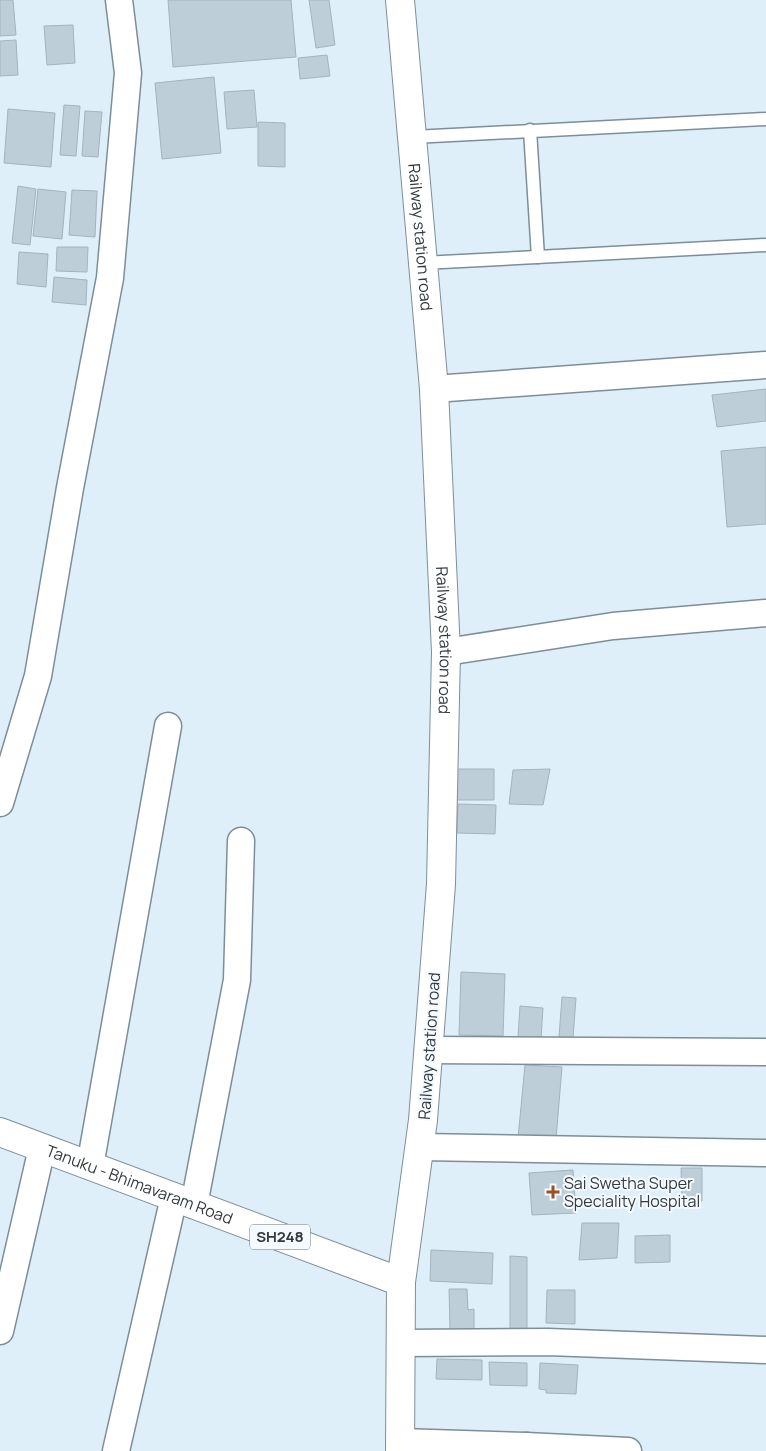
<svg xmlns="http://www.w3.org/2000/svg" width="766" height="1451" viewBox="0 0 766 1451" font-family="Manrope,sans-serif">
<style>
.building{fill:#beced9;stroke:#a4b4be}
.lines{fill:none;stroke-linecap:round;stroke-linejoin:round}
.lane-casing{stroke:#7e8e98;stroke-width:15}
.street-casing{stroke:#7e8e98;stroke-width:29}
.secondary-casing{stroke:#7e8e98;stroke-width:30}
.primary-casing{stroke:#7e8e98;stroke-width:30}
.lane{stroke:#fff;stroke-width:12}
.street{stroke:#fff;stroke-width:26}
.secondary{stroke:#fff;stroke-width:28}
.primary{stroke:#fff;stroke-width:28}
.poi-dot{fill:#975226;stroke:#f4faff;stroke-width:2}
.labels{text-anchor:middle;stroke-width:4;stroke-linejoin:round;paint-order:stroke}
.shield{fill:#f4faff;stroke:#6d7478;stroke-width:1}
.shield-label{font-size:15px;font-weight:bold;fill:#333a3e}
.street-label{font-size:16px;fill:#333a3e;stroke:#f4faff}
.poi-label{font-size:16px;fill:#333a3e;stroke:#f4faff;text-anchor:start}
</style>
<rect width="100%" height="100%" fill="#deeffa"/>
<g class="building">
<path d="M0,0H13L16,35L0,36Z"/>
<path d="M168,0H291L296,57L173,67Z"/>
<path d="M309,0H329L335,45L316,48Z"/>
<path d="M73,25L75,63L47,65L44,26Z"/>
<path d="M16,40L18,75L0,76V41Z"/>
<path d="M327,55L330,76L300,79L298,58Z"/>
<path d="M214,77L221,153L162,159L155,83Z"/>
<path d="M254,90L257,127L227,129L224,92Z"/>
<path d="M64,105L80,106L76,156L60,155Z"/>
<path d="M8,109L55,113L51,167L4,163Z"/>
<path d="M85,111L102,112L98,157L82,156Z"/>
<path d="M258,122L285,123V167L258,166Z"/>
<path d="M18,186L36,189L30,245L12,243Z"/>
<path d="M38,189L66,192L62,239L33,236Z"/>
<path d="M72,190L97,191L95,237L69,235Z"/>
<path d="M57,247H88L87,272L56,271Z"/>
<path d="M19,252L48,254L46,287L17,284Z"/>
<path d="M54,277L87,280L86,305L52,302Z"/>
<path d="M766,389V421L717,427L712,395Z"/>
<path d="M766,447V524L727,527L721,451Z"/>
<path d="M455,769H494V800H445Z"/>
<path d="M550,769L543,805L509,804L513,770Z"/>
<path d="M458,804L496,805L495,834L457,833Z"/>
<path d="M461,972L505,974L503,1036L459,1035Z"/>
<path d="M562,997L576,998L573,1038L559,1037Z"/>
<path d="M520,1006L543,1008L541,1039L518,1037Z"/>
<path d="M525,1065L562,1067L556,1139L518,1138Z"/>
<path d="M681,1168H702V1201H682Z"/>
<path d="M573,1170L576,1213L532,1215L529,1173Z"/>
<path d="M582,1223H619L617,1258L579,1260Z"/>
<path d="M670,1235V1262L635,1263V1236Z"/>
<path d="M431,1250L493,1253L492,1284L430,1281Z"/>
<path d="M510,1256L527,1257V1332H510Z"/>
<path d="M449,1289H467L468,1310L474,1309V1330H450Z"/>
<path d="M547,1290H575V1324L546,1323Z"/>
<path d="M437,1359L482,1360V1380L436,1379Z"/>
<path d="M489,1362L527,1363V1386L490,1385Z"/>
<path d="M540,1363L578,1365L576,1394L546,1393V1390L539,1389Z"/>
</g>
<g class="lines">
<defs>
<g id="lane">
<path d="M530,130L538,257"/>
<path d="M413,137L766,119"/>
<path d="M423,263L766,245"/>
</g>
<g id="street">
<path d="M434,389L766,365"/>
<path d="M446,652L613,626L766,613"/>
<path d="M0,803L38,676L70,488L110,278L128,73L119,0"/>
<path d="M428,1050L766,1052"/>
<path d="M420,1147L766,1153"/>
<path d="M90,1166L168,726"/>
<path d="M194,1205L237,980L241,841"/>
<path d="M0,1331L42,1148"/>
<path d="M401,1343L548,1342L766,1350"/>
<path d="M400,1442L526,1446"/>
<path d="M116,1451L174,1197"/>
<path d="M526,1451V1446L628,1451"/>
</g>
<g id="secondary">
<path id="s1" d="M400,0L434,389L446,652L441,884L423,1120L401,1282"/>
</g>
<g id="primary">
<path id="s2" d="M0,1132L401,1282L400,1451"/>
</g>
</defs>
<use href="#lane" class="lane-casing"/>
<use href="#street" class="street-casing"/>
<use href="#secondary" class="secondary-casing"/>
<use href="#primary" class="primary-casing"/>
<use href="#lane" class="lane"/>
<use href="#street" class="street"/>
<use href="#secondary" class="secondary"/>
<use href="#primary" class="primary"/>
</g>
<path class="poi-dot" d="M550.5 1184.5h5v5h5v5h-5v5h-5v-5h-5v-5h5z"/>
<g class="labels">
<rect class="shield" x="250" y="1224.5" width="60" height="25" rx="4"/>
<g class="shield-label">
<text x="280" y="1242">SH248</text>
</g>
<g class="street-label">
<text dy="6" stroke="none"><textPath href="#s1" startOffset="238">Railway station road</textPath></text>
<text dy="6" stroke="none"><textPath href="#s1" startOffset="642">Railway station road</textPath></text>
<text transform="translate(429 1046) rotate(-86)" y="6">Railway station road</text>
<text dy="6" stroke="none"><textPath href="#s2" startOffset="149">Tanuku - Bhimavaram Road</textPath></text>
</g>
<g class="poi-label">
<text x="564" y="1189">Sai Swetha Super<tspan x="564" dy="18">Speciality Hospital</tspan></text>
</g>
</g>
</svg>
